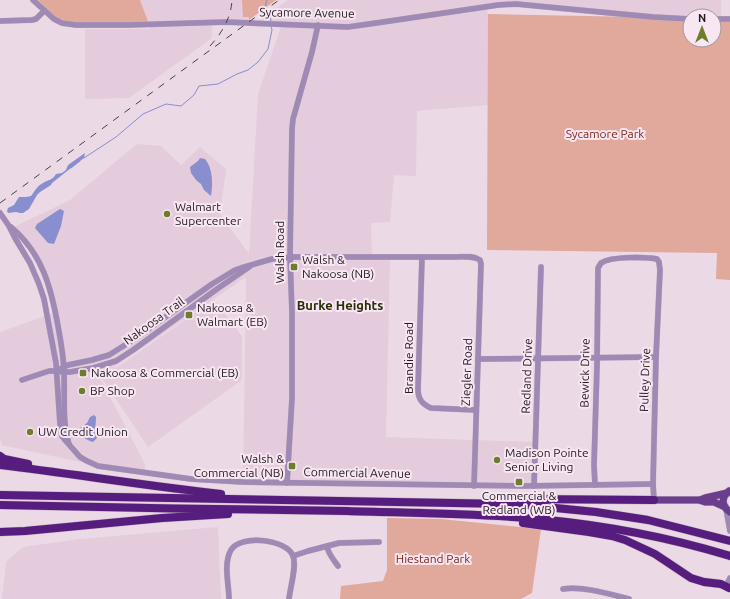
<svg xmlns="http://www.w3.org/2000/svg" width="730" height="599" viewBox="0 0 730 599" font-family="Ubuntu,sans-serif">
<style>
.built{fill:#e4ccdd}
.green{fill:#e1a89c}
.water{fill:#888ece}
.lines{fill:none;stroke-linecap:round;stroke-linejoin:round}
.stream{stroke:#888ece;stroke-width:1}
.minor-casing{stroke:#c7b7c2;stroke-width:6}
.major-casing{stroke:#c7b7c2;stroke-width:8}
.highway-casing{stroke:#c7b7c2;stroke-width:9}
.minor{stroke:#9f89b5;stroke-width:5.5}
.major{stroke:#6a3d8d;stroke-width:7}
.highway{stroke:#571d7e;stroke-width:8}
.rail{stroke:#484045;stroke-width:1;stroke-dasharray:7 7;stroke-linecap:butt}
.poi-dot{fill:#6f7d2a;stroke:#f8e6f3;stroke-width:1.5}
.labels{text-anchor:middle;stroke-width:4;stroke-linejoin:round;paint-order:stroke}
.street-label{font-size:12px;fill:#211b1f;stroke:#f8e6f3}
.park-label{font-size:12px;fill:#7d2514;stroke:#f8e6f3}
.poi-label{font-size:12px;fill:#211b1f;stroke:#f8e6f3;text-anchor:start}
.neighbourhood-label{font-size:13px;font-weight:bold;fill:#272d05;stroke:#f8e6f3}
</style>
<rect width="100%" height="100%" fill="#ebd9e6"/>
<g class="built">
<path d="M140,0H249V20H212V38L129,98L85,99V29H150L149,24Z"/>
<path d="M288,0H721V19H714V16H690V19L516,4L486,7L488,14V105L417,111L416,176L394,175L390,222L371,223L372,257H390L386,437L536,442L534,486L243,482L246,277L116,366L100,374L119,366L214,300L242,336V380L148,447L99,374H98L145,464V473L98,466L2,445L0,439V332L56,312L42,266L12,228L70,200L137,144L161,146L181,165L200,147L226,169L220,214L249,254L258,94L282,24L256,23Z"/>
<path d="M218,527L221,599H2L6,562L23,547L80,539Z"/>
</g>
<g class="green">
<path d="M38,0H140L149,24L70,22L57,18L49,12Z"/>
<path d="M242,0H276L249,20V17H243Z"/>
<path d="M488,14L690,18V40H714V19H730V280L716,279L717,253L487,250Z"/>
<path d="M387,518L441,519L541,529L532,593L521,599H340L341,586L383,581L387,570Z"/>
</g>
<g class="water">
<path d="M85,153L84,158L76,164L52,183L51,185L40,192L37,195L29,209L23,213H20L16,212L8,213L7,211L8,208L14,205L19,197H26L31,196C35,191 37,186 43,183C49,179 52,181 56,174L62,173L66,170L68,165Z"/>
<path d="M200,158L205,159C213,168 213,185 211,196L204,190L201,184L196,180L191,173L190,167L198,161Z"/>
<path d="M60,209L64,211L61,226L54,244L48,243L35,228L37,224Z"/>
<path d="M94,415L96,417C96,426 94,428 97,438L93,442C86,440 79,436 80,428L87,423L90,417Z"/>
</g>
<g class="lines">
<g class="stream">
<path d="M265,7L267,0"/>
<path d="M268,12L270,16L271,21"/>
<path d="M84,158L116,137L143,114L166,104L181,106L194,95L199,86L218,84L237,74L248,70L258,62L268,49L272,30L271,26"/>
<path d="M71,168L80,161"/>
</g>
<defs>
<g id="minor">
<path d="M33,0L54,19L62,23L76,25H128L226,22L348,27L383,22L498,5L516,4L653,17L690,19"/>
<path d="M714,19H730"/>
<path d="M0,21L32,20L36,19L44,11"/>
<path d="M0,213L9,226L15,238L30,263L39,284L44,299L56,363L60,424L62,436L65,440L80,457L87,461L98,466L191,479L243,482L523,486L653,484"/>
<path d="M11,227C42,253 51,287 58,326C61,342 64,358 64,374C65,397 62,422 69,444"/>
<path d="M422,257L418,389C418,399 422,404 431,408L476,410"/>
<path d="M478,359L656,357"/>
<path d="M56,371L68,365L92,360L109,355L133,340L212,284L235,270L241,268L272,259L294,257H454C463,257 472,255 480,260L481,264L474,486"/>
<path d="M22,380L49,371H56L64,372H70L93,368L116,361L133,350L217,289L249,267"/>
<path d="M287,483L292,398V313L290,257L292,129L293,119L312,52L318,25"/>
<path d="M595,485L594,465L597,366L598,268L601,263C611,256 645,257 657,259L659,262L660,270L656,357L653,484L654,500"/>
<path d="M534,486L541,267"/>
<path d="M726,509L730,531"/>
<path d="M327,546C328,554 334,560 338,566"/>
<path d="M293,556L308,551L339,543L379,542"/>
<path d="M563,589C584,586 609,594 629,599"/>
<path d="M729,589L728,582L730,578"/>
<path d="M229,599C229,584 223,564 231,550C240,534 287,539 293,556C297,566 290,588 289,599"/>
</g>
<g id="major">
<path d="M729,491C721,497 721,506 730,512"/>
<path d="M654,500H699L705,502H714L725,507"/>
<path d="M700,500L705,498L727,493"/>
</g>
<g id="highway">
<path d="M0,456L4,459L28,464"/>
<path d="M0,465C74,474 147,486 221,494"/>
<path d="M0,495L515,504L596,512L648,520L730,541"/>
<path d="M523,499L654,500"/>
<path d="M0,505C116,508 231,509 347,511C410,513 475,513 538,519C603,525 668,537 730,556"/>
<path d="M523,523L589,532L612,536L625,540L655,554L691,578L704,582L721,584L729,588"/>
<path d="M0,532L25,531L162,518L228,514"/>
</g>
</defs>
<use href="#minor" class="minor-casing"/>
<use href="#major" class="major-casing"/>
<use href="#highway" class="highway-casing"/>
<use href="#minor" class="minor"/>
<use href="#major" class="major"/>
<use href="#highway" class="highway"/>
<g class="rail">
<path d="M210,46C222,33 231,18 232,0"/>
<path d="M0,203L279,0"/>
</g>
</g>
<g class="poi-dot">
<circle cx="167" cy="214" r="4"/>
<rect x="290" y="263" width="8" height="8" rx="2"/>
<rect x="185" y="311" width="8" height="8" rx="2"/>
<rect x="79" y="369" width="8" height="8" rx="2"/>
<circle cx="82" cy="391" r="4"/>
<circle cx="30" cy="432" r="4"/>
<circle cx="497" cy="460" r="4"/>
<rect x="288" y="462" width="8" height="8" rx="2"/>
<rect x="515" y="478" width="8" height="8" rx="2"/>
</g>
<g class="labels">
<g class="street-label">
<text transform="translate(307 13) rotate(1)" y="4">Sycamore Avenue</text>
<text transform="translate(280 252) rotate(-90)" y="4">Walsh Road</text>
<text transform="translate(154 321) rotate(-36)" y="4">Nakoosa Trail</text>
<text transform="translate(409 358) rotate(-90)" y="4">Brandie Road</text>
<text transform="translate(467 372) rotate(-88)" y="4">Ziegler Road</text>
<text transform="translate(585 373) rotate(-89)" y="4">Bewick Drive</text>
<text transform="translate(527 376) rotate(-88)" y="4">Redland Drive</text>
<text transform="translate(645 380) rotate(-88)" y="4">Pulley Drive</text>
<text transform="translate(357 473) rotate(1)" y="4">Commercial Avenue</text>
</g>
<g class="park-label">
<text x="605" y="138">Sycamore Park</text>
<text x="433" y="563">Hiestand Park</text>
</g>
<g class="poi-label">
<text x="175" y="211">Walmart<tspan x="175" dy="14">Supercenter</tspan></text>
<text x="302" y="264">Walsh &amp;<tspan x="302" dy="14">Nakoosa (NB)</tspan></text>
<text x="197" y="312">Nakoosa &amp;<tspan x="197" dy="14">Walmart (EB)</tspan></text>
<text x="91" y="377">Nakoosa &amp; Commercial (EB)</text>
<text x="90" y="395">BP Shop</text>
<text x="38" y="436">UW Credit Union</text>
<text x="505" y="457">Madison Pointe<tspan x="505" dy="14">Senior Living</tspan></text>
<text x="284" y="463" text-anchor="end">Walsh &amp;<tspan x="284" dy="14">Commercial (NB)</tspan></text>
<text x="519" y="500" text-anchor="middle">Commercial &amp;<tspan x="519" dy="14">Redland (WB)</tspan></text>
</g>
<g class="neighbourhood-label">
<text x="340" y="310">Burke Heights</text>
</g>
</g>
<g transform="translate(702 28)"><circle r="19" fill="#f8e6f3" stroke="#a2959e"/>
<path d="M0-3L7 15L0 10L-7 15Z" fill="#6f7d2a"/>
<text y="-6" font-size="11" font-weight="bold" text-anchor="middle" fill="#211b1f">N</text>
</g>
</svg>
